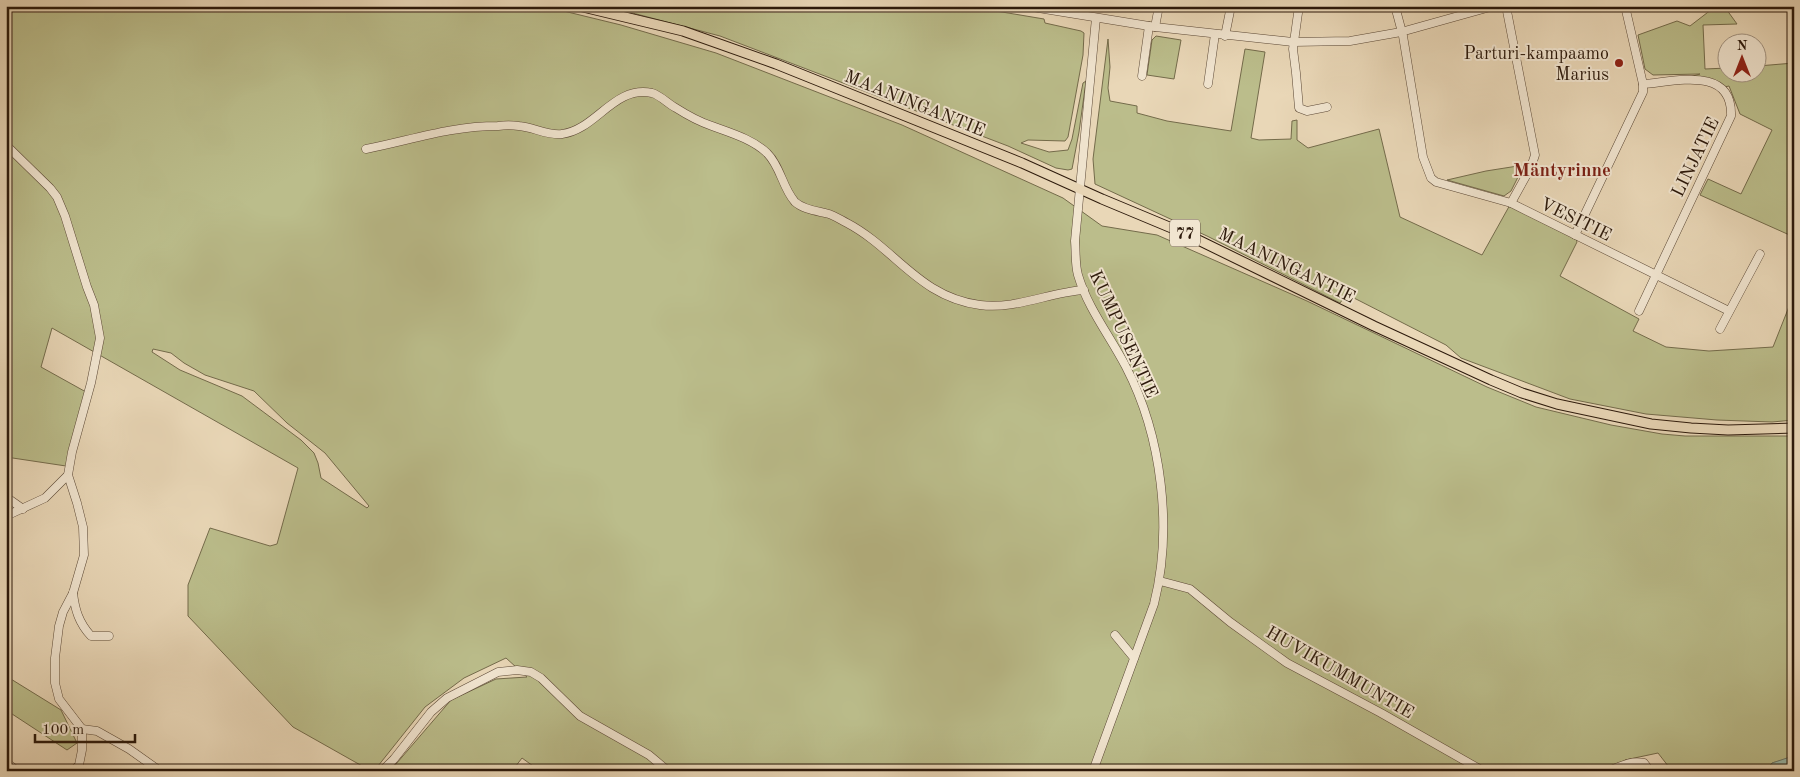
<svg xmlns="http://www.w3.org/2000/svg" width="1800" height="777" viewBox="0 0 1800 777" font-family="'Old Standard TT',serif">
<style>
.green{fill:#bbbd8b;stroke:#746b4b;fill-rule:evenodd}
.water{fill:#97baac;stroke:#6c7a6c}
.lines{fill:none;stroke-linecap:round;stroke-linejoin:round}
.minor-casing{stroke:#5b4836;stroke-width:9}
.major-casing{stroke:#2c190b;stroke-width:11}
.minor{stroke:#f1e5d0;stroke-width:8}
.major{stroke:#e9d7b7;stroke-width:9}
.poi-dot{fill:#8f2418;stroke:#f1e5d0;stroke-width:2}
.labels{text-anchor:middle;stroke-width:4;stroke-linejoin:round;paint-order:stroke}
.shield{fill:#f1e5d0;stroke:#675646;stroke-width:1}
.shield-label{font-size:16px;font-weight:bold;fill:#2c190b}
.poi-label{font-size:18px;fill:#2c190b;stroke:#f1e5d0;text-anchor:end}
.street-label{font-size:18px;fill:#2c190b;stroke:#f1e5d0}
.neighbourhood-label{font-size:19px;font-weight:bold;fill:#7a1f14;stroke:#f1e5d0}
</style>
<rect width="100%" height="100%" fill="#e9d7b7"/>
<filter id="stains"><feTurbulence type="fractalNoise" baseFrequency=".004" numOctaves="4"/><feColorMatrix values="0 0 0 0 .2 0 0 0 0 .09 0 0 0 0 .02 0 0 0 .5 -.17"/></filter>
<radialGradient id="worn" r=".72"><stop offset=".6" stop-color="#630" stop-opacity="0"/><stop offset="1" stop-color="#630" stop-opacity=".3"/></radialGradient>
<g class="green">
<path d="M6,6H543L621,25L716,53L902,125L1063,198L1102,226L1157,235L1307,301L1487,387L1536,407L1611,425L1662,434L1685,436H1794V757L1772,763L1766,771H1672L1658,753L1625,760L1627,771H540L522,758L512,771H390L451,700L496,679L527,677L506,658L464,678L425,707L374,771H371L293,727L188,616V585L210,528L270,546L277,544L298,468L52,328L41,367L86,392L66,466L6,457ZM153,349L171,353L184,363L205,375L254,391L287,423L325,453L369,506L367,508L321,478L318,463L314,453L301,440L242,396L180,370L152,352Z"/>
<path d="M606,6H966L1044,19L1045,23L1081,31L1084,33L1083,55L1068,137L1065,141L1028,140L1021,143L1049,152L1068,150L1072,139L1083,83L1086,81L1079,132L1072,169L1068,170L1056,168L1008,146L720,36Z"/>
<path d="M1716,6H1724L1737,24L1703,25L1705,69L1727,68L1728,72H1758V66L1794,63V237L1700,195L1708,179L1741,194L1772,130L1740,114L1729,86L1720,88L1682,79L1700,74L1653,75L1645,69L1638,35L1677,21L1690,26Z"/>
<path d="M1156,36L1181,40L1174,79L1147,75L1152,40Z"/>
<path d="M1108,39L1110,67L1108,88L1110,101L1137,106V113L1167,121L1231,131L1245,49L1265,52L1251,138L1259,140L1291,139L1292,121L1297,120V140L1308,148L1379,129L1400,217L1482,255L1511,203L1575,235L1577,242L1560,276L1639,319L1633,331L1666,347L1709,351L1773,347L1794,294V420L1772,422L1717,420L1646,414L1570,399L1461,358L1446,345L1356,299L1346,295L1340,303L1207,236L1095,184L1093,159Z"/>
<path d="M1524,165L1511,191L1504,196L1447,180L1486,171Z"/>
<path d="M6,676L61,710L77,743L67,750L6,710Z"/>
</g>
<path class="water" d="M1790,757H1794V771H1766L1772,763Z"/>
<g class="lines">
<defs>
<g id="minor">
<path d="M1026,6L1155,27L1293,42L1350,41L1401,32L1494,6"/>
<path d="M1299,6L1293,49L1296,73L1299,108L1307,111L1327,107"/>
<path d="M1395,6L1403,36L1423,157L1431,178L1436,182L1511,203L1729,311"/>
<path d="M1506,6L1535,155L1531,167L1511,203"/>
<path d="M1155,27L1159,6"/>
<path d="M1225,36L1231,6"/>
<path d="M1142,76L1149,26"/>
<path d="M1208,84L1215,34"/>
<path d="M6,145L50,188L57,197L65,216L87,287L94,305L100,338L91,383L72,452L68,475L77,503L83,527L84,555L73,593L63,612L59,626L55,658V683L59,699L82,729V750L79,765L73,771"/>
<path d="M366,149C412,140 450,126 498,126C505,125 512,125 519,126C533,127 548,136 562,134C596,130 614,85 652,93C660,95 668,104 676,108C687,115 700,122 712,126C731,133 752,139 767,153C781,167 782,187 795,202C804,210 818,211 829,214C835,216 841,220 847,223C896,249 919,297 980,305C1015,310 1050,292 1084,290"/>
<path d="M1575,235L1643,92V84L1625,6"/>
<path d="M1639,311L1731,116C1733,65 1674,82 1643,84"/>
<path d="M1720,329L1760,254"/>
<path d="M6,497L23,509"/>
<path d="M6,516L45,498L68,475"/>
<path d="M1160,581L1190,589L1230,622L1287,663L1381,713L1483,771"/>
<path d="M73,593C75,610 79,623 91,636H109"/>
<path d="M1115,635L1134,658"/>
<path d="M82,729L97,731L129,749L160,771"/>
<path d="M6,762L17,771"/>
<path d="M382,771L394,759L431,712L447,698L498,672L517,670L531,672L541,678L580,716L649,755L668,771"/>
<path d="M1093,771L1154,604C1173,529 1162,436 1126,367C1110,336 1088,309 1078,275C1075,265 1076,252 1075,241L1096,18"/>
<path d="M1609,771C1621,766 1631,760 1644,763L1650,771"/>
</g>
<path id="major" d="M579,6L683,31L776,64L1022,163L1102,199L1186,234L1374,326L1491,380L1522,393L1557,404L1651,424L1691,428L1728,430L1794,428"/>
</defs>
<use href="#minor" class="minor-casing"/>
<use href="#major" class="major-casing"/>
<use href="#minor" class="minor"/>
<use href="#major" class="major"/>
</g>
<circle class="poi-dot" cx="1619" cy="63" r="5"/>
<g class="labels">
<rect class="shield" x="1170" y="219.5" width="30" height="27" rx="4"/>
<g class="shield-label">
<text x="1185" y="239">77</text>
</g>
<g class="poi-label">
<text x="1609" y="59">Parturi-kampaamo<tspan x="1609" dy="21">Marius</tspan></text>
</g>
<g class="street-label">
<text transform="translate(915 103) rotate(22)" y="6">MAANINGANTIE</text>
<text transform="translate(1695 157) rotate(-64)" y="6">LINJATIE</text>
<text transform="translate(1576 219) rotate(26)" y="6">VESITIE</text>
<text transform="translate(1287 265) rotate(26)" y="6">MAANINGANTIE</text>
<text transform="translate(1124 334) rotate(65)" y="6">KUMPUSENTIE</text>
<text transform="translate(1340 672) rotate(30)" y="6">HUVIKUMMUNTIE</text>
</g>
<g class="neighbourhood-label">
<text x="1562" y="176">Mäntyrinne</text>
</g>
</g>
<rect width="1800" height="777" fill="none" stroke="#e9d7b7" stroke-width="25"/>
<rect x="8" y="8" width="1785" height="762" fill="none" stroke="#2c190b" stroke-width="2.5"/>
<rect x="12" y="12" width="1775" height="752" fill="none" stroke="#2c190b"/>
<g transform="translate(1742 58)"><circle r="24" fill="#f1e5d0" stroke="#a29381"/>
<path d="M0-4L9 19L0 12L-9 19Z" fill="#8f2418"/>
<text y="-8" font-size="14" font-weight="bold" text-anchor="middle" fill="#2c190b">N</text>
</g>
<path d="M35 734v8h100v-8" fill="none" stroke="#2c190b" stroke-width="2.5"/>
<text x="42" y="734" font-size="15" fill="#2c190b" stroke="#f1e5d0" stroke-width="4" paint-order="stroke">100 m</text>
<rect width="100%" height="100%" filter="url(#stains)"/>
<rect width="100%" height="100%" fill="url(#worn)"/>
</svg>
